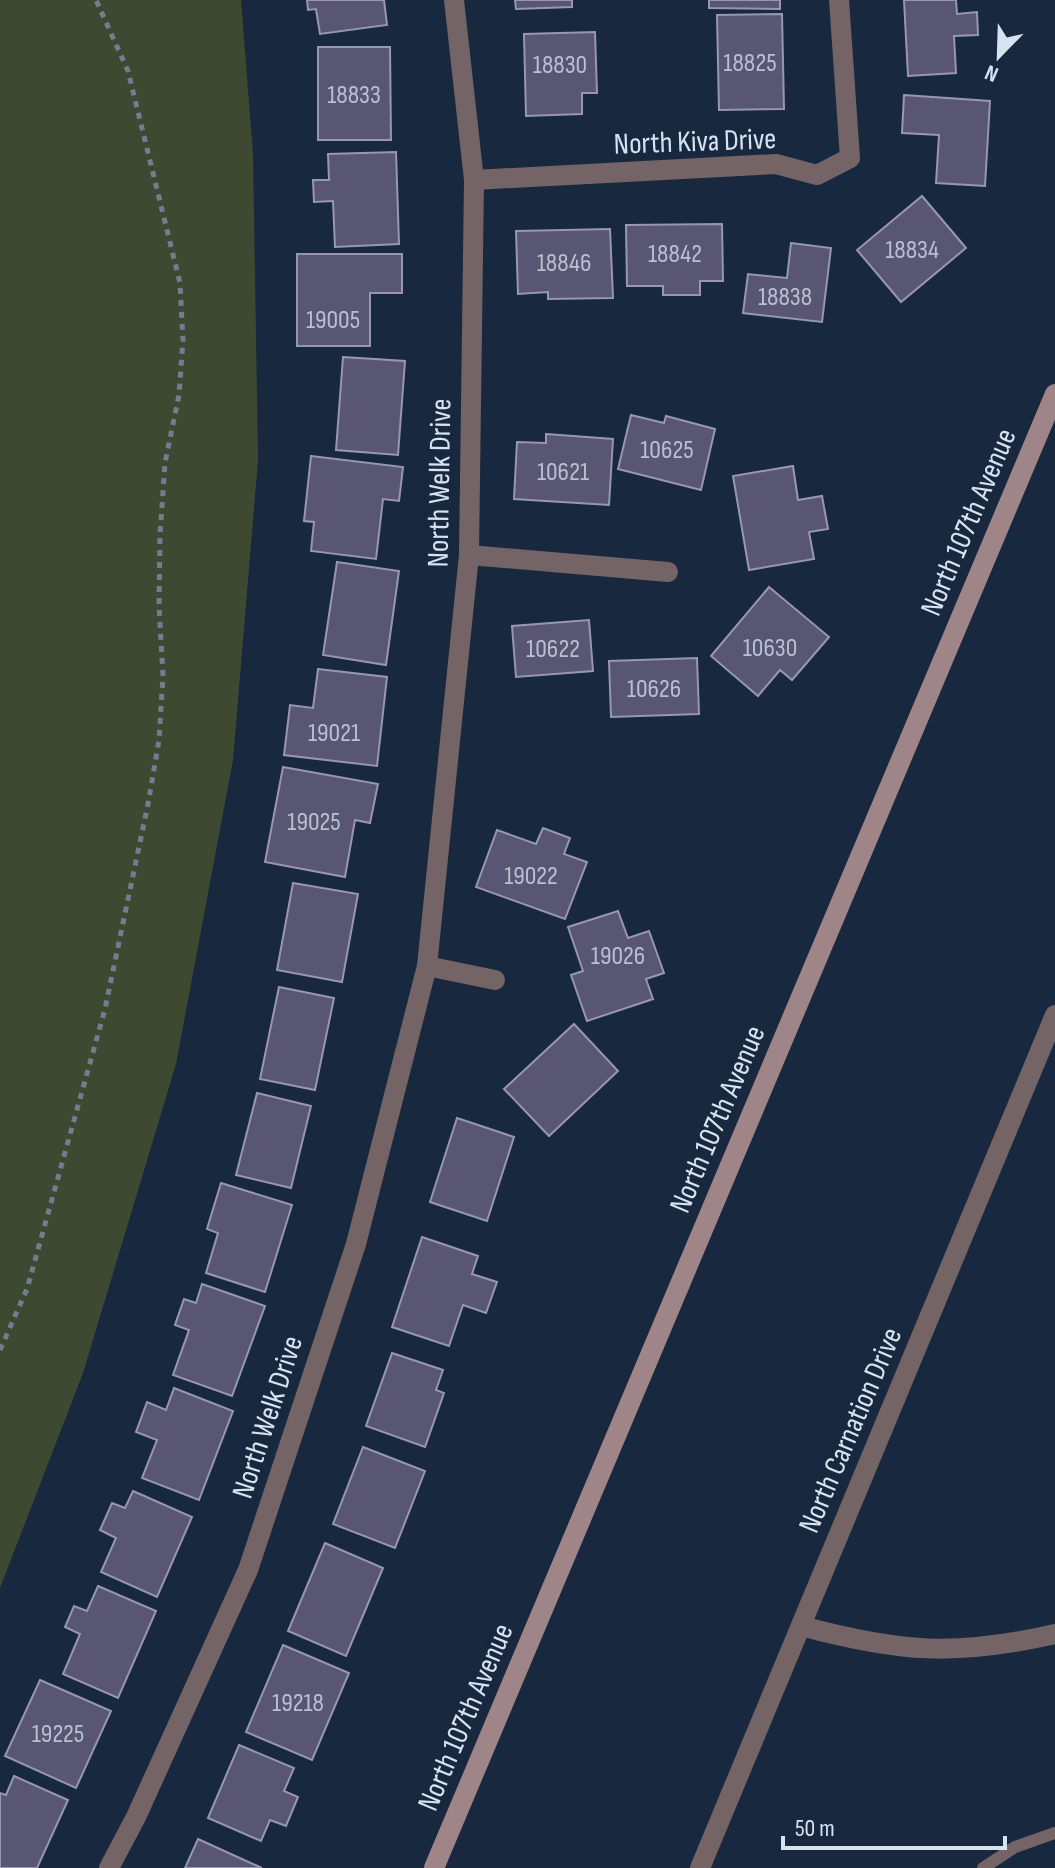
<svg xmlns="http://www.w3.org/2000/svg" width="1055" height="1868" viewBox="0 0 1055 1868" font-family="'Sofia Sans Condensed',sans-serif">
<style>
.green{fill:#3d4a31}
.building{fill:#585673;stroke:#9896b6;stroke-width:2}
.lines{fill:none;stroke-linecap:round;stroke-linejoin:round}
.path{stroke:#717e91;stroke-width:5;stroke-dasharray:6 6;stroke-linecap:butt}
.service{stroke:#746466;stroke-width:12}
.minor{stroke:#746466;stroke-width:20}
.secondary{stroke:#9f8588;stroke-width:20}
.labels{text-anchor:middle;stroke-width:8;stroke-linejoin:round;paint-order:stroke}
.number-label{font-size:26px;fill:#b8c0d2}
.street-label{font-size:30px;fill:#d8e3f2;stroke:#18283e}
</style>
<rect width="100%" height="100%" fill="#18283e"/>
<path class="green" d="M0,0H241L253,154L258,460L233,760L176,1064L83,1373L0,1588Z"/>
<g class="building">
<path d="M307,0H384L387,25L320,34L316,9L308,10Z"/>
<path d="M515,0H572V7L516,9Z"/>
<path d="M709,0H780V9L709,8Z"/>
<path d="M904,0H956L957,14L977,12L978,35L954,36L956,73L908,76Z"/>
<path d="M782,14L784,109L719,110L717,15Z"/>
<path d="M595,32L597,93H582V114L526,116L524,34Z"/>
<path d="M318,47H390L391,140H318Z"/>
<path d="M904,95L990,101L985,186L936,183L939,135L902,133Z"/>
<path d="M396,152L399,244L335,247L333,201L314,202L313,180H329L328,154Z"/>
<path d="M922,196L966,248L901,302L857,250Z"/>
<path d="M722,224L723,281H700V295H663V286H627L626,225Z"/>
<path d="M610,229L613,298L548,299V292L518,294L516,231Z"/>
<path d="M791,243L831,248L822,322L743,313L748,274L787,278Z"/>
<path d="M297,254H402V293H370V346H297Z"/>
<path d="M343,357L405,361L398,455L336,450Z"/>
<path d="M631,415L664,423L666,416L715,429L701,490L618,469Z"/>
<path d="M546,434L613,439L609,505L514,499L517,442L546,443Z"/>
<path d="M311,456L403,467L399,501L383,499L376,559L311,551L314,522L304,521Z"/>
<path d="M793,466L798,500L822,496L828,529L809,532L814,559L749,570L733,476Z"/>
<path d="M337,562L399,571L386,665L323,655Z"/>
<path d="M769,587L829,637L792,680L780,670L758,696L711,656Z"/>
<path d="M589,620L593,671L516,677L512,626Z"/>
<path d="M697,658L699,714L611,717L609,661Z"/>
<path d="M318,669L387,677L377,766L284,755L290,705L313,708Z"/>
<path d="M283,767L378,784L370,823L355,820L345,877L265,862Z"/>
<path d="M543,828L570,838L564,854L587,862L565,919L476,887L497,830L536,844Z"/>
<path d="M293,883L358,894L342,982L277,970Z"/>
<path d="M618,911L628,938L649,931L664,973L646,979L653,999L587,1021L571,975L583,971L568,927Z"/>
<path d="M279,987L334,998L315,1090L260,1079Z"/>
<path d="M574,1024L618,1071L549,1136L504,1089Z"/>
<path d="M257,1093L311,1106L291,1188L236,1175Z"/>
<path d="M457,1118L514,1137L487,1221L430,1202Z"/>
<path d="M221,1183L292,1205L265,1292L206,1273L218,1233L207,1229Z"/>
<path d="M422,1237L478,1256L472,1274L497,1282L486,1313L463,1305L449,1346L392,1327Z"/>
<path d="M202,1284L265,1306L232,1396L173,1375L189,1330L175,1325L184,1299L196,1303Z"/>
<path d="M392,1353L443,1370L436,1390L444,1393L425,1447L366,1426Z"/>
<path d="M174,1388L233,1411L199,1500L142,1478L157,1440L136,1432L147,1402L166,1410Z"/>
<path d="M363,1447L425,1471L395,1548L333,1524Z"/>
<path d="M133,1491L192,1517L157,1597L101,1572L116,1538L100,1530L112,1503L125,1508Z"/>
<path d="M325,1543L383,1568L346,1656L288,1631Z"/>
<path d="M98,1586L156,1611L118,1698L63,1674L80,1634L65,1627L74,1606L87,1611Z"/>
<path d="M283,1645L349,1673L312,1760L246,1732Z"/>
<path d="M40,1680L111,1711L76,1788L5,1756Z"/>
<path d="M239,1745L294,1768L284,1791L298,1797L286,1826L270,1820L261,1841L208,1818Z"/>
<path d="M14,1776L68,1800L37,1868H0V1793L6,1795Z"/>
<path d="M198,1839L262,1868H185Z"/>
</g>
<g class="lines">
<path class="path" d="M0,1350L27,1289L105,1009L148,804L159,740L163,676L159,606L160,535L165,463L179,395L183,340L180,283L128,71L96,0"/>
<path class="service" d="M983,1868L1015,1847L1055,1833"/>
<g class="minor">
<path d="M474,180L776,164L817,175L850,158L839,0"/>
<path d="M469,555L668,572"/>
<path d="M427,966L495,980"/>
<path d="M801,1626C899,1652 955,1657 1055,1634"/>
<path d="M109,1868L136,1817L248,1570L356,1244L427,966L469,555L474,180L454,0"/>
<path d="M700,1868L1055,1015"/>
</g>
<path class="secondary" d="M434,1868L1055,394"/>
</g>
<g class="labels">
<g class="number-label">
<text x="750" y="71">18825</text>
<text x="560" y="73">18830</text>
<text x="354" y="103">18833</text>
<text x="912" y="258">18834</text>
<text x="675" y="262">18842</text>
<text x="564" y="271">18846</text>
<text x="785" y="305">18838</text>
<text x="333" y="328">19005</text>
<text x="667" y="458">10625</text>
<text x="563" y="480">10621</text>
<text x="770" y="656">10630</text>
<text x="553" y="657">10622</text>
<text x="654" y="697">10626</text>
<text x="334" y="741">19021</text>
<text x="314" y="830">19025</text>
<text x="531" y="884">19022</text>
<text x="618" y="964">19026</text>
<text x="298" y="1711">19218</text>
<text x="58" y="1742">19225</text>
</g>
<g class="street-label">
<text transform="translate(695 141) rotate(-2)" y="10">North Kiva Drive</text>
<text transform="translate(439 483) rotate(-89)" y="10">North Welk Drive</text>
<text transform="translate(968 522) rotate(-67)" y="10">North 107th Avenue</text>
<text transform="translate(717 1119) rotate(-67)" y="10">North 107th Avenue</text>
<text transform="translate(267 1417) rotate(-72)" y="10">North Welk Drive</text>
<text transform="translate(850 1430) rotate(-67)" y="10">North Carnation Drive</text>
<text transform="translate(465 1717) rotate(-67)" y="10">North 107th Avenue</text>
</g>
</g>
<g transform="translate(999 56) rotate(203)" stroke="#18283e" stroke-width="6" paint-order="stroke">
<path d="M0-6L14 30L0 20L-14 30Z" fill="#d8e3f2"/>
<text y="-12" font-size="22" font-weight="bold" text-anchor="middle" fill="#d8e3f2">N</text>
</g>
<path d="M783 1836v12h222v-12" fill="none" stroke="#d8e3f2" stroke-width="4"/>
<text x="795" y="1836" font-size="24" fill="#d8e3f2" stroke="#18283e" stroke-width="6" paint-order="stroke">50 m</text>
</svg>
